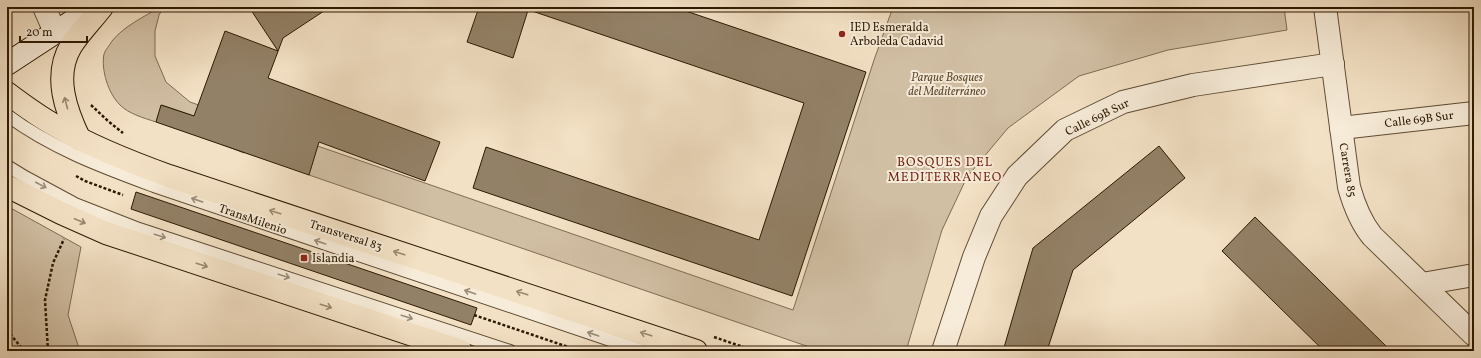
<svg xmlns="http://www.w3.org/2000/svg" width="1481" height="358" viewBox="0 0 1481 358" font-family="Vollkorn,serif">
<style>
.green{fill:#d1bfa4;stroke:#7e6c53}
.building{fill:#938167;stroke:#2c1902}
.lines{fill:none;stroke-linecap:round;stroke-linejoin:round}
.lane-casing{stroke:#5e4b33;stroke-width:14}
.street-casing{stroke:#5e4b33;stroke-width:24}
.secondary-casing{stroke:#2c1902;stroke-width:24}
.primary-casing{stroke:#2c1902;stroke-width:24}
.path{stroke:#2c1902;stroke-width:2.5;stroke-dasharray:3 2;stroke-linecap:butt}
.lane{stroke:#f7ecd9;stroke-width:12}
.street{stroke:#f7ecd9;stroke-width:22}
.secondary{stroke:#f7ecd9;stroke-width:22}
.primary{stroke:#f3e1c5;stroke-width:22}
.oneway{stroke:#99876d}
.oneway2{stroke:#9c8d78}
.poi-dot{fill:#8f2418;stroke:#f7ecd9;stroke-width:1.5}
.labels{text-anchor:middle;stroke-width:4;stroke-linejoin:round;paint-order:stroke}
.poi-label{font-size:12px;fill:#2c1902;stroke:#f7ecd9;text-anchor:start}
.park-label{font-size:12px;font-style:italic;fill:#5e4b33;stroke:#f7ecd9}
.street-label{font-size:12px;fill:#2c1902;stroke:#f7ecd9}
.neighbourhood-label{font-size:13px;letter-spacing:1px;fill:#7a1f14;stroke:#f7ecd9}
</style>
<rect width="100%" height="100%" fill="#f3e1c5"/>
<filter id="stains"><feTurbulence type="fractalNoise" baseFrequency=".005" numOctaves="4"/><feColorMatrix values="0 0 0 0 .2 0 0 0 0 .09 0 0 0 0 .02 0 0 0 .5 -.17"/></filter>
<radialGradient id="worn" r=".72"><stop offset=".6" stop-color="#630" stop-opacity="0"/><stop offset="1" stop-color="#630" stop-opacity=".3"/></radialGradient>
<g class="green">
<path d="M160,7H164L159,15L155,31V56L166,82L190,102L793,310L874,60L893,7H1284L1287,30L1168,50L1079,76L1008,128L967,177L942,230L906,351H821L309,175L249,137L244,153L221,144L226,127L162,105L156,122C144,118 129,114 120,105C108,93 101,70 104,54C105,50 110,45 112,41C124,26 144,17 160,7Z"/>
<path d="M7,206L81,247L68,315L80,351H7Z"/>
</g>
<g class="building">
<path d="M249,7H330L283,38L268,78L440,142L425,181L319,142L309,175L156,122L161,105L194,116L225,31L278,51Z"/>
<path d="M479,7H529L513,58L467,42Z"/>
<path d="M530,7H674L866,72L792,296L473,188L486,147L759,240L804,103L529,10Z"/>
<path d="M1159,146L1185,178L1073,270L1047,351H1003L1033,248Z"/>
<path d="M136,192L477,308L471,325L131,209Z"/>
<path d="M1255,217L1391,351H1324L1222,251Z"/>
</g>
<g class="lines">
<defs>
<g id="lane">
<path d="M7,115C51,148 103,167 154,186L643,351"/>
<path d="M7,166L25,177L75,204L139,229L510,351"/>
</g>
<g id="street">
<path d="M44,7L55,32"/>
<path d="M1325,7L1349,187C1354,205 1360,221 1372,236L1474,335"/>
<path d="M1341,128L1474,113"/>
<path d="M1422,284L1474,275"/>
<path d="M943,351L974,257L991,216L1017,176L1065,130L1123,102L1193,85L1333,64"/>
</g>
<path id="secondary" d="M7,64L94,7"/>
<g id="primary">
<path d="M7,93C23,105 39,117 56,126C92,147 130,162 169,176L696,351"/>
<path d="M80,140C66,111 53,76 71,46C80,32 92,20 102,7"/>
<path d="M7,186L61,213L106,233L461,351"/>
</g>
</defs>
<use href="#lane" class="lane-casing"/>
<use href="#street" class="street-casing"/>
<use href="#secondary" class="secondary-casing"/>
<use href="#primary" class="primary-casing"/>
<g class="path">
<path d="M91,105L108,121L123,133"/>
<path d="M76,176L85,181L123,195"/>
<path d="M474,315L580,351"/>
<path d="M7,330L24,351"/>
<path d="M714,337L755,351"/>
<path d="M48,351L45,300L53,263L64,239"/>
</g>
<use href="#lane" class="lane"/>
<use href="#street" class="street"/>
<use href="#secondary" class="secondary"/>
<use href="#primary" class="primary"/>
</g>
<defs><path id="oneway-shaft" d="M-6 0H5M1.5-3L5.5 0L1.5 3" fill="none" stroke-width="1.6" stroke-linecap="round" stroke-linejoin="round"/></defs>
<g class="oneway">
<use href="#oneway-shaft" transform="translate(66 103) rotate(-105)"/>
<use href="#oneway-shaft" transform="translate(275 212) rotate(-162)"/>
<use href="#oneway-shaft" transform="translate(80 221) rotate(23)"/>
<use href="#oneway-shaft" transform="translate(399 253) rotate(-162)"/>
<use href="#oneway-shaft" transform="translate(202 265) rotate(18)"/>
<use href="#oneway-shaft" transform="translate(522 293) rotate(-162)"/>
<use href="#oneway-shaft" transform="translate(326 306) rotate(18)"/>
<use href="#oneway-shaft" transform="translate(646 334) rotate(-162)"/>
</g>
<g class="oneway2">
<use href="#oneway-shaft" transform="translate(41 185) rotate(28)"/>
<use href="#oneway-shaft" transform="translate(197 200) rotate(-161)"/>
<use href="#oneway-shaft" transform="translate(160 236) rotate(18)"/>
<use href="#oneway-shaft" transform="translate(320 242) rotate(-161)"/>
<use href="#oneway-shaft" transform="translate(284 276) rotate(18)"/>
<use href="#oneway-shaft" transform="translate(470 292) rotate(-161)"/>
<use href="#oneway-shaft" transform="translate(407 317) rotate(18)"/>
<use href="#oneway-shaft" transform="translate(593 334) rotate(-161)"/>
</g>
<g class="poi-dot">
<circle cx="842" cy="34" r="4"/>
<rect x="300" y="254" width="8" height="8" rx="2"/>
</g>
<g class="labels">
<g class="poi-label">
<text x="850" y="31">IED Esmeralda<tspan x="850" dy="14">Arboleda Cadavid</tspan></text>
<text x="312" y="262">Islandia</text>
</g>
<g class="park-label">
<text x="947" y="81">Parque Bosques<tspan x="947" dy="14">del Mediterráneo</tspan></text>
</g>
<g class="street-label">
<text transform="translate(1097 117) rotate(-26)" y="4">Calle 69B Sur</text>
<text transform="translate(1419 119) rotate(-7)" y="4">Calle 69B Sur</text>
<text transform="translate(1348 170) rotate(80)" y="4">Carrera 85</text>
<text transform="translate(253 219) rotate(19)" y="4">TransMilenio</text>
<text transform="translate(346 235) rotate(18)" y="4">Transversal 83</text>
</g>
<g class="neighbourhood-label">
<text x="945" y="166">BOSQUES DEL<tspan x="945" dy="15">MEDITERRANEO</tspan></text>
</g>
</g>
<rect width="1481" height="358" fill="none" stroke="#f3e1c5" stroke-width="24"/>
<rect x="8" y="8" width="1465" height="342" fill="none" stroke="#2c1902" stroke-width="2"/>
<rect x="12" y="12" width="1457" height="334" fill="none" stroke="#2c1902"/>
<path d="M20 36v6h67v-6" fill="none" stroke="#2c1902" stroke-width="2"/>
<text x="26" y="36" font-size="12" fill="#2c1902" stroke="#f7ecd9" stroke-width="3" paint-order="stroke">20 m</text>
<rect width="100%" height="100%" filter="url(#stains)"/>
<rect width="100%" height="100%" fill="url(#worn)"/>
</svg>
